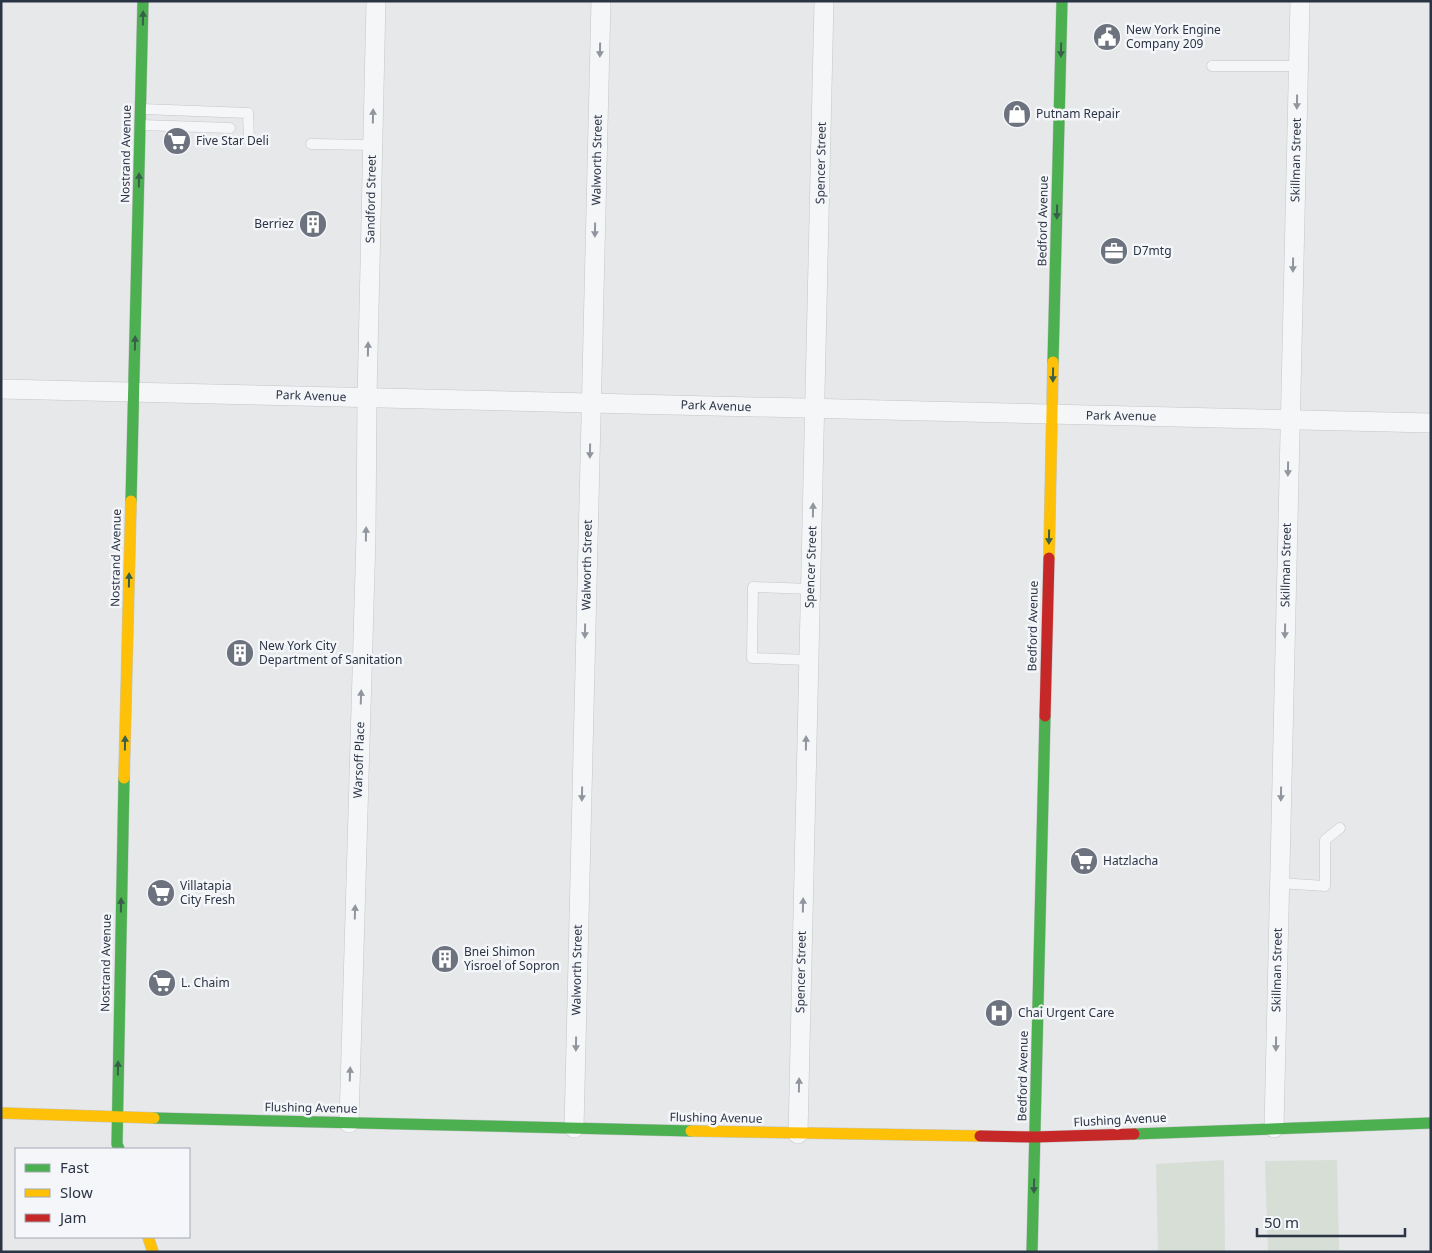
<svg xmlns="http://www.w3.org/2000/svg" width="1432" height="1253" viewBox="0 0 1432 1253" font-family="'Noto Sans',sans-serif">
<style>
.green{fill:#d6ded6}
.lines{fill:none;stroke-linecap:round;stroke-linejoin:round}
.lane-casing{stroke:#c4c6c8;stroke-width:11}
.street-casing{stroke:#c4c6c8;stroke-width:20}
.fast-casing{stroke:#c4c6c8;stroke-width:12}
.slow-casing{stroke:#c4c6c8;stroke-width:12}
.jam-casing{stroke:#c4c6c8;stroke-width:12}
.lane{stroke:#f5f6f7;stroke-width:10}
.street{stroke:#f5f6f7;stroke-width:19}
.fast{stroke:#4caf50;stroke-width:11}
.slow{stroke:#ffc107;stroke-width:11}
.jam{stroke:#c62828;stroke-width:11}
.oneway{fill:#375f49}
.oneway2{fill:#90959e}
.labels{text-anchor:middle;stroke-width:5;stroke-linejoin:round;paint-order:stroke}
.poi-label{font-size:12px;fill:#2b3445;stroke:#f4f6f9;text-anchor:start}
.street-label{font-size:12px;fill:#2b3445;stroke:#f4f6f9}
</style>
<rect width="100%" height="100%" fill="#e6e8ea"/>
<g class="green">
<path d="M1224,1160L1225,1252H1158L1156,1164Z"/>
<path d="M1337,1160L1339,1250L1268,1252L1265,1161Z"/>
</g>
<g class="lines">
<defs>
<g id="lane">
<path d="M1212,66H1298"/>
<path d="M142,109L248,113L249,141"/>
<path d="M141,125L230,128"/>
<path d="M311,144L373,145"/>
<path d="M808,660L752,658L753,587L811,589"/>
<path d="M1279,883L1325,886V840L1340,828"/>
</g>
<g id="street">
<path d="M1,389L1431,423"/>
<path d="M349,1123L366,536L367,398L376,1"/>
<path d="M574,1128L601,1"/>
<path d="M1274,1128L1300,1"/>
<path d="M798,1134L824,1"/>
</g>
<g id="fast">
<path d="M1053,362L1062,1"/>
<path d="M131,501L143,1"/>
<path d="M154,1118L691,1131"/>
<path d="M1134,1134L1431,1123"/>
<path d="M119,1149L117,1144L124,778"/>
<path d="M1032,1252L1045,716"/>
</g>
<g id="slow">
<path d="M1049,558L1053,362"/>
<path d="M124,778L131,501"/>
<path d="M1,1113L154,1118"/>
<path d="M691,1131L980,1136"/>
<path d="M148,1237L153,1252"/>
</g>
<g id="jam">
<path d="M1045,716L1049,558"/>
<path d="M980,1136L1035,1137L1134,1134"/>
</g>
</defs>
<use href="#lane" class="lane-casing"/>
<use href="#street" class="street-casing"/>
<use href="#fast" class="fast-casing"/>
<use href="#slow" class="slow-casing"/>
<use href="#jam" class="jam-casing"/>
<use href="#lane" class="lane"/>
<use href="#street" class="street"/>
<use href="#fast" class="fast"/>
<use href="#slow" class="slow"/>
<use href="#jam" class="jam"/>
</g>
<defs><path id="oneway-solid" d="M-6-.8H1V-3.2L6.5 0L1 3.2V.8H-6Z" transform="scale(1.25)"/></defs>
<g class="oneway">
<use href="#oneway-solid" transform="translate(143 18) rotate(-89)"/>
<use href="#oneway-solid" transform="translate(1061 50) rotate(91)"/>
<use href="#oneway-solid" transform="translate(139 180) rotate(-89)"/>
<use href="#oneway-solid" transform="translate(1057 212) rotate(91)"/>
<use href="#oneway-solid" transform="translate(135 343) rotate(-89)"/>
<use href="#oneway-solid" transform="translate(1053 375) rotate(91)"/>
<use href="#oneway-solid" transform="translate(1049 537) rotate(91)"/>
<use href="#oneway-solid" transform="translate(129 580) rotate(-89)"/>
<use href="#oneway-solid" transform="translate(125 743) rotate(-89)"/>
<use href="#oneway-solid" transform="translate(121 905) rotate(-89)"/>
<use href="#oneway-solid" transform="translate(118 1068) rotate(-89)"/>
<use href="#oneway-solid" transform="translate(1034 1186) rotate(91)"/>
</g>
<g class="oneway2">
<use href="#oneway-solid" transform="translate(600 50) rotate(91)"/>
<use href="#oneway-solid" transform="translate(1297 102) rotate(91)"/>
<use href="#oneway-solid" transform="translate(373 116) rotate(-89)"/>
<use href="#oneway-solid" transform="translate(595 230) rotate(91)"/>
<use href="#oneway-solid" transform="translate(1293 265) rotate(91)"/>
<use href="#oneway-solid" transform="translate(368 349) rotate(-89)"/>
<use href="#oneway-solid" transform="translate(590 451) rotate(91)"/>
<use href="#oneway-solid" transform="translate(1288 469) rotate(91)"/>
<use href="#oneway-solid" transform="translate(813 510) rotate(-89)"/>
<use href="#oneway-solid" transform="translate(366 534) rotate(-89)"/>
<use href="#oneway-solid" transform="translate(585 631) rotate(91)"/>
<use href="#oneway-solid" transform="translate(1285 631) rotate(91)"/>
<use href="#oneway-solid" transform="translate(361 697) rotate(-88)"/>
<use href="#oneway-solid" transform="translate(806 743) rotate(-89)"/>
<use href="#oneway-solid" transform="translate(582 794) rotate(91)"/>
<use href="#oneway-solid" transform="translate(1281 794) rotate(91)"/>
<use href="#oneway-solid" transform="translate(803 905) rotate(-89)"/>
<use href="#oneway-solid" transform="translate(355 912) rotate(-88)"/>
<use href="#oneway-solid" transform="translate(576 1044) rotate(91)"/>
<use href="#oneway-solid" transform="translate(1276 1044) rotate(91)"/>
<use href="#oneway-solid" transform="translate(350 1074) rotate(-88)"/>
<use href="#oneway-solid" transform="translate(799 1085) rotate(-89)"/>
</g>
<defs>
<symbol id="civic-disc" viewBox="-11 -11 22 22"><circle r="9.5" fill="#6c737f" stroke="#f4f6f9"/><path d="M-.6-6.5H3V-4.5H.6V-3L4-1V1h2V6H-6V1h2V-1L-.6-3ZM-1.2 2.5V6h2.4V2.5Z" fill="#fff"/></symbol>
<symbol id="shop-disc" viewBox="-11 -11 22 22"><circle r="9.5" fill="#6c737f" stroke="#f4f6f9"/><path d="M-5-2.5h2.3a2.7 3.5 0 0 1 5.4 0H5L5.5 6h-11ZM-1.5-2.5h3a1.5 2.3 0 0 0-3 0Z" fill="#fff"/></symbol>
<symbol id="supermarket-disc" viewBox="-11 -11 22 22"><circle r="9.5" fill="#6c737f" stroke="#f4f6f9"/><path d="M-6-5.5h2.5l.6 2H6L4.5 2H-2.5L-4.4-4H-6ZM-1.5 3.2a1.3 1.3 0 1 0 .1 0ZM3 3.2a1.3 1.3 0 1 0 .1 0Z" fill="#fff"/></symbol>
<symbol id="building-disc" viewBox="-11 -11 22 22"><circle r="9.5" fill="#6c737f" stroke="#f4f6f9"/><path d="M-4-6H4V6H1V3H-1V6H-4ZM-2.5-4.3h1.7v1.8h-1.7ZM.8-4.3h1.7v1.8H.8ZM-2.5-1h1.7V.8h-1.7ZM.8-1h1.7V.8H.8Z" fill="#fff"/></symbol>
<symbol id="office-disc" viewBox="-11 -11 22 22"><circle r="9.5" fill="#6c737f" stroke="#f4f6f9"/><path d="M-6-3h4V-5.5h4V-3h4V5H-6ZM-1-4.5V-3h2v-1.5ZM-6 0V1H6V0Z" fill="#fff"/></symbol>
<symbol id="hospital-disc" viewBox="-11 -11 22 22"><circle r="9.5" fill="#6c737f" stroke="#f4f6f9"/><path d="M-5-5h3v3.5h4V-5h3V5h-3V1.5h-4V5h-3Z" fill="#fff"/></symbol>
</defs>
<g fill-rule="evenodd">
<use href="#civic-disc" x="1091" y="21" width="32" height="32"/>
<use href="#shop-disc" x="1001" y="98" width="32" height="32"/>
<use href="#supermarket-disc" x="161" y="125" width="32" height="32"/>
<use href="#building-disc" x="297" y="208" width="32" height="32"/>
<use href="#office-disc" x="1098" y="235" width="32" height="32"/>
<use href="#building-disc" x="224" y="637" width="32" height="32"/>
<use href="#supermarket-disc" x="1068" y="845" width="32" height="32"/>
<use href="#supermarket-disc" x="145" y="877" width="32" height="32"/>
<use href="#building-disc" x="429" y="943" width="32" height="32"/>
<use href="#supermarket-disc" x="146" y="967" width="32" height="32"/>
<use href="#hospital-disc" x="983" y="997" width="32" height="32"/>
</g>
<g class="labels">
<g class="poi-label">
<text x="1126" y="34">New York Engine<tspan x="1126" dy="14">Company 209</tspan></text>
<text x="1036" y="118">Putnam Repair</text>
<text x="196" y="145">Five Star Deli</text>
<text x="294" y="228" text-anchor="end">Berriez</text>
<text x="1133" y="255">D7mtg</text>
<text x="259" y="650">New York City<tspan x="259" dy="14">Department of Sanitation</tspan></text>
<text x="1103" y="865">Hatzlacha</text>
<text x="180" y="890">Villatapia<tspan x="180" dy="14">City Fresh</tspan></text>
<text x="464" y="956">Bnei Shimon<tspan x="464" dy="14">Yisroel of Sopron</tspan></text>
<text x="181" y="987">L. Chaim</text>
<text x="1018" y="1017">Chai Urgent Care</text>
</g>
<g class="street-label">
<text transform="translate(126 154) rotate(-89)" y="4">Nostrand Avenue</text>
<text transform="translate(597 160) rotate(-89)" y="4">Walworth Street</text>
<text transform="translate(1296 160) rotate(-89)" y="4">Skillman Street</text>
<text transform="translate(821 163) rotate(-89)" y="4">Spencer Street</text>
<text transform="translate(371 199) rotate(-89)" y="4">Sandford Street</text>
<text transform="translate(1043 221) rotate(-89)" y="4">Bedford Avenue</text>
<text transform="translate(311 396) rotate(2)" y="4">Park Avenue</text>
<text transform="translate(716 406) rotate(2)" y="4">Park Avenue</text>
<text transform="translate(1121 416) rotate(1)" y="4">Park Avenue</text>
<text transform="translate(116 558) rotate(-89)" y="4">Nostrand Avenue</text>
<text transform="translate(587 565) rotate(-89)" y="4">Walworth Street</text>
<text transform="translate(1286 565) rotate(-89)" y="4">Skillman Street</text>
<text transform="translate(811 567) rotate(-88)" y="4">Spencer Street</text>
<text transform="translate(1033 626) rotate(-89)" y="4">Bedford Avenue</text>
<text transform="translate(359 760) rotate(-88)" y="4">Warsoff Place</text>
<text transform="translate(106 963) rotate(-89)" y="4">Nostrand Avenue</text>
<text transform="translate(577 970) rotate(-89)" y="4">Walworth Street</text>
<text transform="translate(1277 970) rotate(-89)" y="4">Skillman Street</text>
<text transform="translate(801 972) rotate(-89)" y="4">Spencer Street</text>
<text transform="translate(1023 1076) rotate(-89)" y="4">Bedford Avenue</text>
<text transform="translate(311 1108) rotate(1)" y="4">Flushing Avenue</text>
<text transform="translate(716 1118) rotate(1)" y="4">Flushing Avenue</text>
<text transform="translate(1120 1120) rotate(-3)" y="4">Flushing Avenue</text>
</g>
</g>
<rect width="1432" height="1253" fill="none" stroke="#2b3445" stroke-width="5"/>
<rect x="15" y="1148" width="175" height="90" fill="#f4f6f9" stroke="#a4a8b1"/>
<rect x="25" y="1164" width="25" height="8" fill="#4caf50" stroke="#a4a8b1"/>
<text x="60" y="1173" font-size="15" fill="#2b3445">Fast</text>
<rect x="25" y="1189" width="25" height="8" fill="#ffc107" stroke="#a4a8b1"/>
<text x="60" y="1198" font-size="15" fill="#2b3445">Slow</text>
<rect x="25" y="1214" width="25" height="8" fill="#c62828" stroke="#a4a8b1"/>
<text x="60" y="1223" font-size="15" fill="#2b3445">Jam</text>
<path d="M1257 1228v8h148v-8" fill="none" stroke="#2b3445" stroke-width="2.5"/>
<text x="1264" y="1228" font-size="15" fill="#2b3445" stroke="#f4f6f9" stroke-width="4" paint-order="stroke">50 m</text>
</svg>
